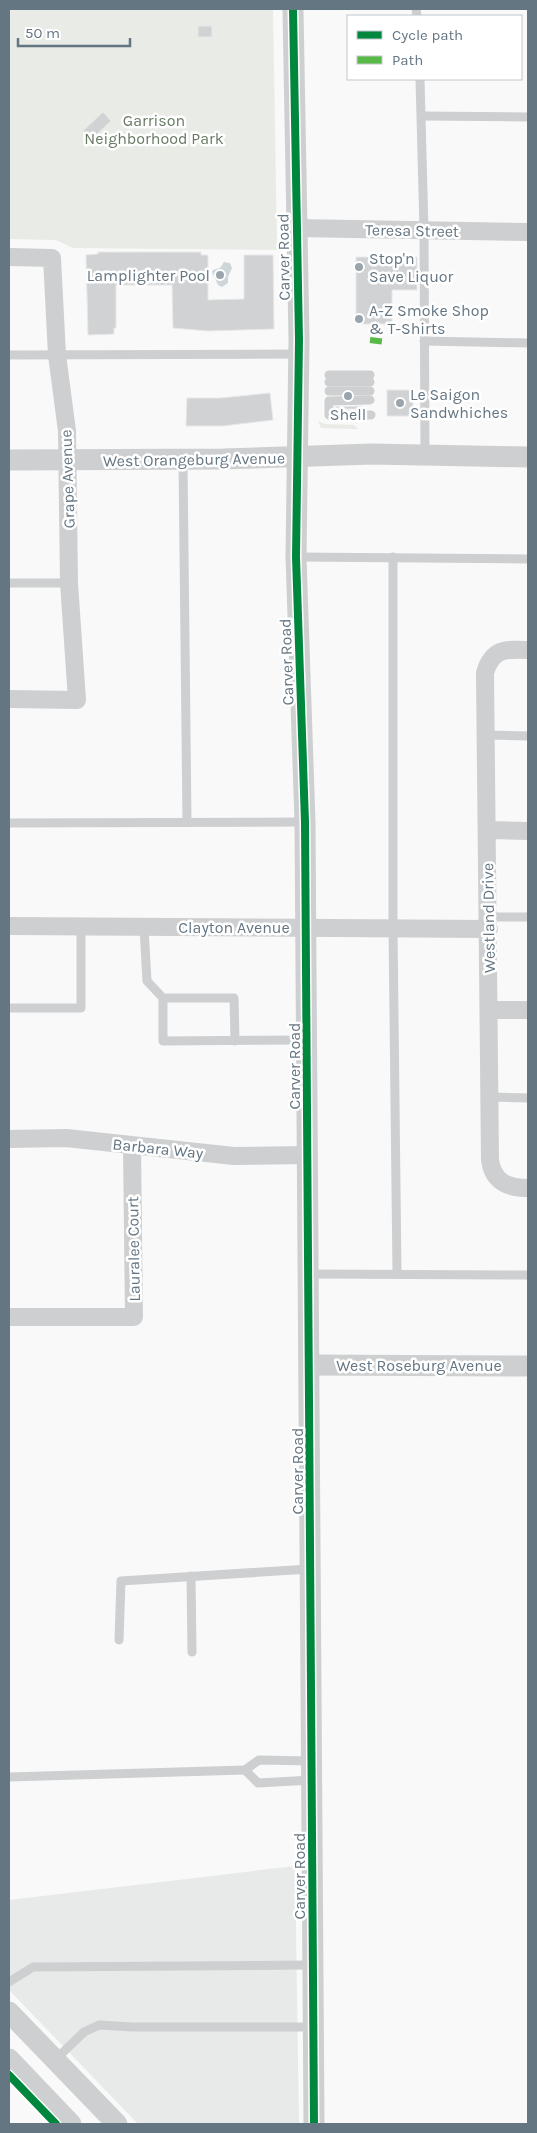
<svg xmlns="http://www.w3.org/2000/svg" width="537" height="2133" viewBox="0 0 537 2133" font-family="Karla,sans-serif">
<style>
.built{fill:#e8e9e9}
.green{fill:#e8ebe6}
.water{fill:#ced6d9}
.building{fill:#d0d2d3;stroke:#e8e8e8}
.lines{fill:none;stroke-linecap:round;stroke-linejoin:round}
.service{stroke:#cecfd0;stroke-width:9}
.minor{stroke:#cecfd0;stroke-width:18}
.tertiary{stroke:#cecfd0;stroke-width:21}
.quiet{stroke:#58b947;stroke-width:6;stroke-dasharray:12 6;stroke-linecap:butt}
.cycleway-casing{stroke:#fff;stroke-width:11}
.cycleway{stroke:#00873e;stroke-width:8}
.poi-dot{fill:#99a4ac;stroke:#fff;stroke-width:2}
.labels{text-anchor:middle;stroke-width:5;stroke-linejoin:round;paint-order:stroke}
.park-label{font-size:16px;fill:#687a64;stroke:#fff}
.street-label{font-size:16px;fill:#657683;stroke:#fff}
.poi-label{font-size:16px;fill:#657683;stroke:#fff;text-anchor:start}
</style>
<rect width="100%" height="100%" fill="#f9f9f9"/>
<path class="built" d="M295,1866L299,2124H138L9,1990V1900Z"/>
<g class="green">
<path d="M9,9H273L277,250L73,248L56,240L9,239Z"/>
<path d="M318,421L325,424L354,425L358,429L321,428Z"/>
</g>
<path class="water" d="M224,262L230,263L232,268L228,277V283L222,287L218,285L212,272L213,270L220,268Z"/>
<g class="building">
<rect x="198" y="26" width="14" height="11"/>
<path d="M103,112L111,121L91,140L83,131Z"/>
<path d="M98,252H201V255H208V300L244,299V255H273L274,329L208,331L173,328L172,285H116V328H114V334L88,335L86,255L98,254Z"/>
<path d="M356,257H417V290H392V324H356Z"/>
<rect x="387" y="390" width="26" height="26"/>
<path d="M270,393L273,420L223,426H186L187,398H220Z"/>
<path d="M361,406V409H335V407Z"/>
</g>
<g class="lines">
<g class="service">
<path d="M416,9L417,16"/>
<path d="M420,79L424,230L425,456"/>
<path d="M422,116L528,117"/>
<path d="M424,341L528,343"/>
<path d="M9,355L298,354"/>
<path d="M329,375H370"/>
<path d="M329,382H370"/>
<path d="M329,391H370"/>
<path d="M370,400L329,401V415H371"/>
<path d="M183,460L187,822"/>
<path d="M297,557L528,559"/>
<path d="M393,557V928L397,1274"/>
<path d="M9,583H69"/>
<path d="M486,735L528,736"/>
<path d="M9,823L305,822"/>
<path d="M489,917H528"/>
<path d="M144,927L147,981L163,998V1041L307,1040"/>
<path d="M163,998H234L235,1041"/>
<path d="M9,1008H81V926"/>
<path d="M489,1097L528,1098"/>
<path d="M309,1274L528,1275"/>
<path d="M191,1576L192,1652"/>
<path d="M119,1640L121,1581L309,1569"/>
<path d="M312,1761L259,1760L245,1770L258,1783L312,1780"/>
<path d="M9,1777L245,1770"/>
<path d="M9,1982L33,1967L312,1965"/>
<path d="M55,2060L84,2032L99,2025L133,2027H313"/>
</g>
<g class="minor">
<path d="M296,228L528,232"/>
<path d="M9,257L52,258L57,355L67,431L69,583L77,700L9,699"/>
<path d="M528,650C506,649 492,648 485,673L490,1160C493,1182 508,1188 528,1188"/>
<path d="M487,830L528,831"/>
<path d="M9,926L489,929"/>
<path d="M489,1010H528"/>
<path d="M9,1139L66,1138L234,1156L308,1155"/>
<path d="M9,1317H134L132,1146"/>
</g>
<g class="tertiary">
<path d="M293,9L299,340L296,557L305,822L314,2124"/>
<path d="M9,460L223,459L372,454L528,457"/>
<path d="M310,1365L528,1366"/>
<path d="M9,2012L117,2124"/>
<path d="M9,2059L71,2124"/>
</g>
<path class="quiet" d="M370,340L385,342"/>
<defs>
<g id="cycleway">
<path d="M293,9L299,340L296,557L305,822L314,2124"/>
<path d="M9,2075L56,2124"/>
</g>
</defs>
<use href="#cycleway" class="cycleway-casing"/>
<use href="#cycleway" class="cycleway"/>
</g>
<g class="poi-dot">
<circle cx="359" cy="267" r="5"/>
<circle cx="220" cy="275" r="5"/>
<circle cx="359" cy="319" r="5"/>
<circle cx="348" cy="396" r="5"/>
<circle cx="400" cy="403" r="5"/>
</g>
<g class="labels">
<g class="park-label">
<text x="154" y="126">Garrison<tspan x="154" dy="18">Neighborhood Park</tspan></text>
</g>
<g class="street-label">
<text transform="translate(412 230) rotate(1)" y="6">Teresa Street</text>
<text transform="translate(283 257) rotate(-91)" y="6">Carver Road</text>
<text transform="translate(194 459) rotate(-1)" y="6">West Orangeburg Avenue</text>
<text transform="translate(67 479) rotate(-92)" y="6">Grape Avenue</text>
<text transform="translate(286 662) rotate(-92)" y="6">Carver Road</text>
<text transform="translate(488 918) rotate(-91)" y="6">Westland Drive</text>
<text x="234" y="933">Clayton Avenue</text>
<text transform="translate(294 1066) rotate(-90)" y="6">Carver Road</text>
<text transform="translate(158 1148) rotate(6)" y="6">Barbara Way</text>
<text transform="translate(133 1249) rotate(-91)" y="6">Lauralee Court</text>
<text x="419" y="1371">West Roseburg Avenue</text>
<text transform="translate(297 1471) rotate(-90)" y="6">Carver Road</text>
<text transform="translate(299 1876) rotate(-90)" y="6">Carver Road</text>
</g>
<g class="poi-label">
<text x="369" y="264">Stop'n<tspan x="369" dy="18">Save Liquor</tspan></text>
<text x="210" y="281" text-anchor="end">Lamplighter Pool</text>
<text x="369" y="316">A-Z Smoke Shop<tspan x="369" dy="18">&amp; T-Shirts</tspan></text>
<text x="410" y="400">Le Saigon<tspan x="410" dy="18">Sandwhiches</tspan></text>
<text x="348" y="420" text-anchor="middle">Shell</text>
</g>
</g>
<rect width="537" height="2133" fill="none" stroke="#657683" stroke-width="20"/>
<rect x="347" y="15" width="175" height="65" fill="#ffffff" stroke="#c1c8cd"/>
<rect x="357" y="31" width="25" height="8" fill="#00873e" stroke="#c1c8cd"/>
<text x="392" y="40" font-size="15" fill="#657683">Cycle path</text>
<rect x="357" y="56" width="25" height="8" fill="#58b947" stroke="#c1c8cd"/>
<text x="392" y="65" font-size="15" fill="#657683">Path</text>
<path d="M18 38v8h112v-8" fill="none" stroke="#657683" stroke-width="2.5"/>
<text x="25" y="38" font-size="15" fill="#657683" stroke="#ffffff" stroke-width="4" paint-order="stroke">50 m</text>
</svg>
